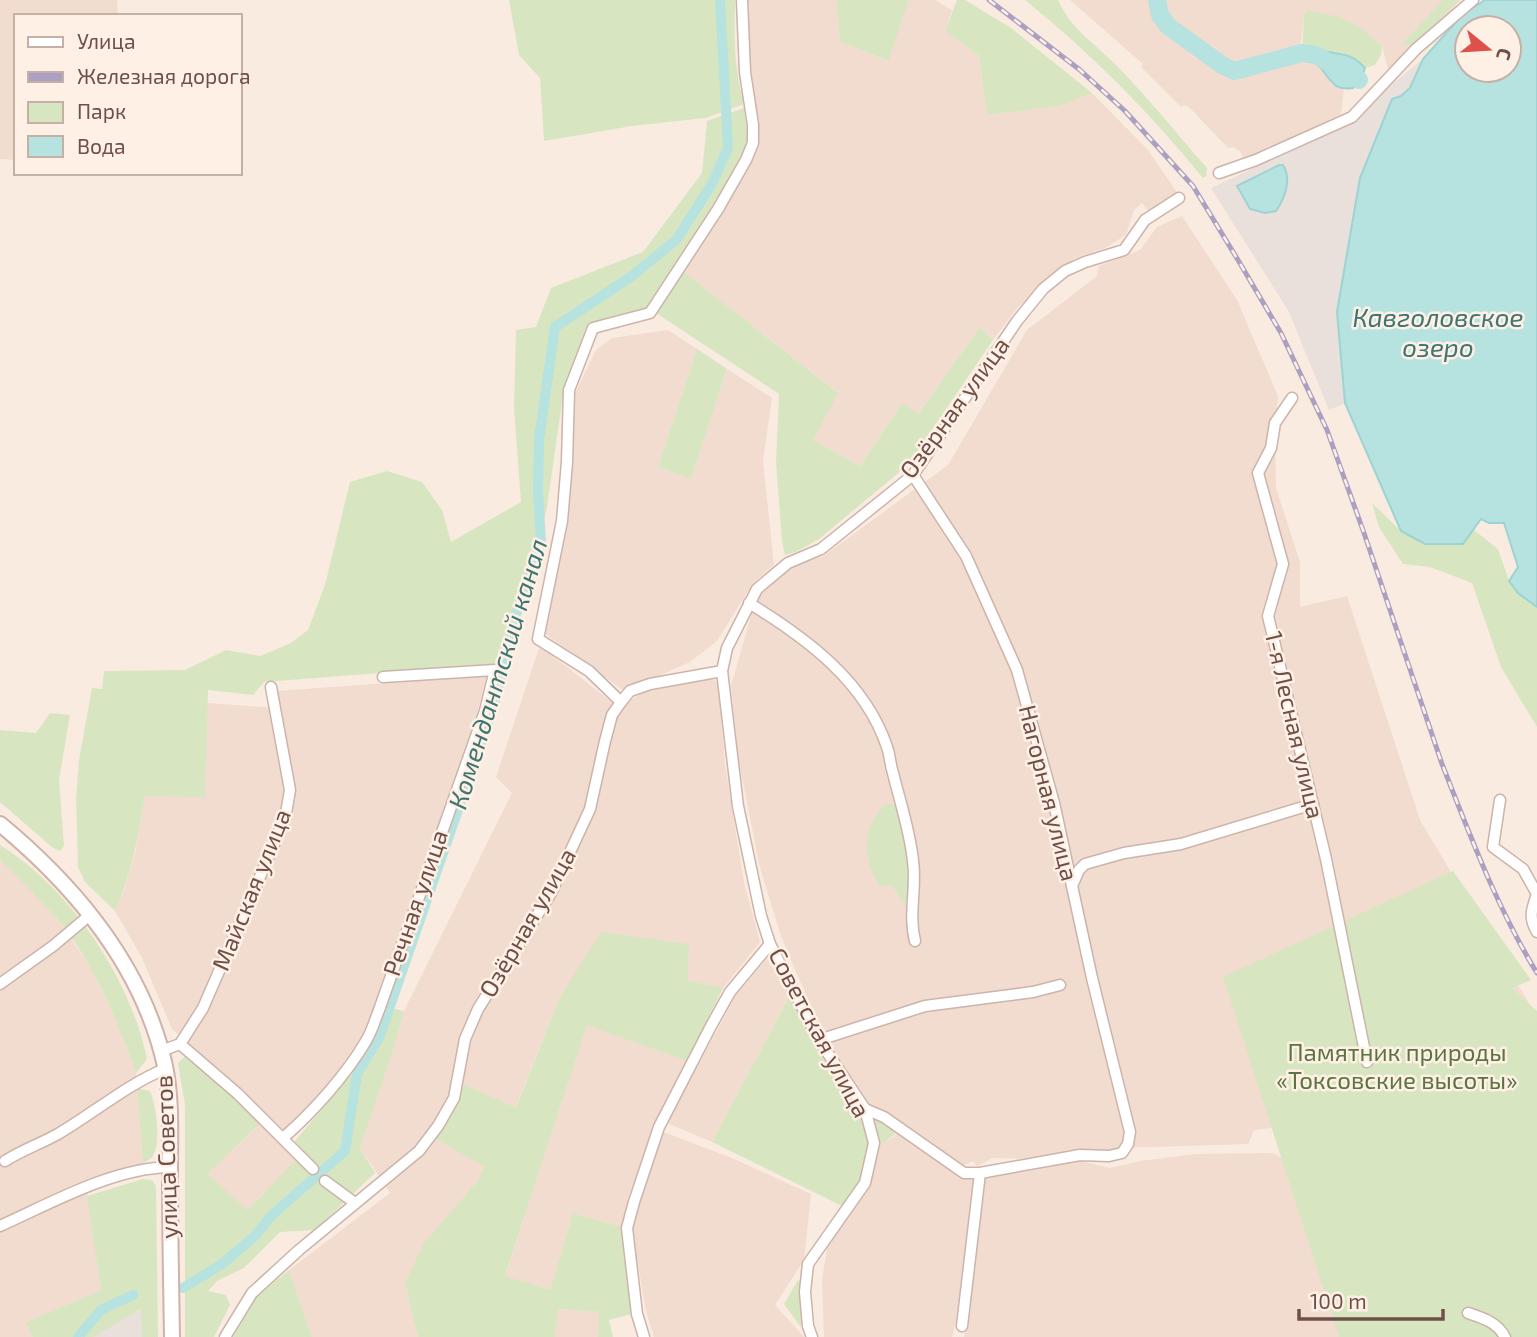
<svg xmlns="http://www.w3.org/2000/svg" width="1537" height="1337" viewBox="0 0 1537 1337" font-family="'Exo 2',sans-serif">
<style>
.residential{fill:#f1dccf}
.industrial{fill:#e9dfdb}
.green{fill:#d7e6c0}
.water{fill:#b6e2e0;stroke:#9dd3d2;stroke-width:2;fill-rule:evenodd}
.lines{fill:none;stroke-linecap:round;stroke-linejoin:round}
.canal{stroke:#b6e2e0;stroke-width:10}
.river{stroke:#b6e2e0;stroke-width:18}
.minor-casing{stroke:#ccb4ab;stroke-width:13}
.secondary-casing{stroke:#cfb2a8;stroke-width:18}
.minor{stroke:#fff;stroke-width:10}
.secondary{stroke:#fff;stroke-width:14}
.rail-casing{stroke:#aca0c2;stroke-width:5}
.rail{stroke:#fef0e5;stroke-width:2.5;stroke-dasharray:8;stroke-linecap:butt}
.labels{text-anchor:middle;stroke-width:5;stroke-linejoin:round;paint-order:stroke}
.street-label{font-size:24px;fill:#6f5049;stroke:#fef0e5}
.park-label{font-size:24px;fill:#5a7542;stroke:#fef0e5}
.water-label{font-size:26px;font-style:italic;fill:#3f7573;stroke:#fef0e5}
</style>
<rect width="100%" height="100%" fill="#faebe0"/>
<g class="residential">
<path d="M0,0H117L118,16H16V160L0,159Z"/>
<path d="M748,0H836L840,42L887,61L909,0H935L952,10L945,31L979,56L987,115L1060,106L1092,93L1148,150L1178,194L1151,214L1142,203L1134,210L1126,235L1105,248L1075,258L1053,274L1038,291L1036,289L1032,292L1035,295L1019,306L993,340L980,327L918,414L902,403L860,466L813,440L837,392L683,271L751,162L758,144L759,123L749,65Z"/>
<path d="M1070,0H1154L1157,17L1166,28L1218,68L1234,75L1302,55L1321,67L1331,84L1344,90L1341,114L1277,146L1244,159L1240,151L1233,147L1228,148L1189,107L1184,105L1181,107L1141,67L1143,64Z"/>
<path d="M1164,0H1461L1389,72L1382,47L1304,15L1300,51L1234,66L1212,52L1171,20Z"/>
<path d="M1182,216L1237,300L1278,396L1275,423L1276,488L1300,562V607L1347,596L1420,820L1530,1005L1398,1097L1386,1337H964L985,1177L1072,1159L1110,1168L1140,1161L1196,1154L1273,1153L1300,1168L1281,1127L1254,1130L1248,1144L1119,1148L1105,1152L1083,1149L1034,1159L993,1158L977,1166L973,1161L962,1166L886,1112L866,1105L828,1046L782,939L760,868L739,762L731,686L755,602L763,590L784,571L801,562L822,557L948,465L1027,330L1097,276L1099,266L1140,250L1157,227Z"/>
<path d="M668,330L697,349L658,467L691,479L727,369L772,398L763,461L774,565L753,583L717,641L690,662L624,691L544,633L568,523L575,393L596,350L612,338Z"/>
<path d="M539,648L549,653L623,711L628,702L645,691L673,684L711,679L718,682L725,764L744,883L760,942L723,988L687,980L559,999L515,1109L460,1083L485,1167L476,1183L405,1283L418,1337H312L289,1270L390,1193L360,1148L392,1054L404,1011L512,793L496,777Z"/>
<path d="M487,676L476,718L374,1009L361,1037L330,1082L296,1121L284,1130L243,1090L172,1029L142,958L115,911L125,888L135,853L145,796H205L207,703L277,708L276,691Z"/>
<path d="M0,860L40,899L65,929L94,973L118,1024L136,1073L143,1164L86,1183L101,1290L26,1322L33,1337H0Z"/>
<path d="M771,954L791,993L712,1142L667,1123L735,997Z"/>
<path d="M587,1024L687,1061L655,1125L629,1195L622,1227L573,1213L550,1290L505,1277Z"/>
<path d="M260,1123L297,1160L246,1211L208,1174Z"/>
<path d="M661,1131L732,1158L811,1194L804,1260L775,1305L804,1337H654L646,1311L632,1229L637,1203Z"/>
<path d="M899,1131L975,1178L956,1322L952,1337H824L822,1279L829,1238L868,1184L875,1162L876,1146L892,1138Z"/>
<path d="M557,1309L600,1312L598,1337H555Z"/>
</g>
<g class="industrial">
<path d="M1423,59L1410,88L1401,96L1337,312L1345,403L1329,410L1289,312L1211,188L1356,120L1381,93Z"/>
<path d="M142,1309V1337H93L98,1332Z"/>
</g>
<g class="green">
<path d="M509,0H735C734,36 734,69 744,104L706,118L632,126L544,141L540,78L519,55Z"/>
<path d="M836,0H909L888,61L840,42Z"/>
<path d="M957,0H965L1011,28L1092,93L1060,106L987,115L979,56L945,31Z"/>
<path d="M1025,0H1058C1071,30 1096,44 1118,67C1149,99 1177,134 1207,168L1206,176L1203,178C1150,113 1091,53 1025,0Z"/>
<path d="M1443,0H1459L1413,47L1402,44Z"/>
<path d="M1308,11C1344,16 1357,22 1382,47L1381,55L1375,65L1365,68C1350,51 1340,56 1321,50L1316,55L1302,53L1304,15Z"/>
<path d="M744,108L748,142L714,207L648,309L589,326L564,388L547,507L509,663L264,682L253,695L208,690L205,797L145,796C138,836 132,874 115,911L85,882L78,867L76,800L79,760L92,688L102,689L104,671L185,670L226,650L260,656L291,643L308,630L325,585L350,482L387,471L422,482L442,510L451,542L521,502L514,408L516,330L536,327L551,288L643,252L702,173L707,121Z"/>
<path d="M683,271L838,393L813,440L860,466L902,403L918,414L980,327L993,340L908,465L819,539L796,552L785,555L782,542L776,462L779,394L656,313Z"/>
<path d="M697,349L727,369L691,479L658,467Z"/>
<path d="M1372,503L1401,531L1425,544H1463L1474,530L1498,549L1509,581L1518,593L1537,607V727L1501,667L1472,583L1430,567L1403,564L1379,527Z"/>
<path d="M50,713L70,715L59,780L64,846L60,851L53,848L0,802V730L36,733Z"/>
<path d="M887,803L896,805C911,833 913,875 905,906L892,885L880,886C862,859 861,825 887,803Z"/>
<path d="M0,845C69,887 131,979 147,1059L136,1073C118,1022 97,971 64,927C44,903 22,882 0,860Z"/>
<path d="M1453,871L1531,980L1512,988L1537,1011V1337H1339L1223,977Z"/>
<path d="M601,932L689,944L687,980L723,988L687,1061L587,1025L505,1276L550,1290L573,1213L622,1227L632,1314L609,1320L613,1337H598L599,1312L558,1309L555,1337H418L405,1283L424,1243L476,1183L485,1167L433,1137L460,1083L516,1108L559,999Z"/>
<path d="M791,993L832,1071L861,1110L866,1105L886,1112L901,1122C897,1136 888,1140 876,1146L862,1181L842,1206L712,1142Z"/>
<path d="M391,1008L404,1011L392,1054L360,1148L375,1173L315,1230L280,1232L244,1268L217,1281L208,1291L226,1295L230,1305L214,1337H185V1105L178,1063L185,1056L235,1098L260,1123L208,1174L247,1210L304,1152L295,1141L381,1040Z"/>
<path d="M137,1088L150,1091C156,1104 162,1145 152,1157C152,1158 143,1163 143,1164Z"/>
<path d="M143,1179L152,1180L156,1186L158,1337H142L141,1309L93,1337H33L26,1322L101,1290L87,1196Z"/>
<path d="M289,1270L312,1337H233L258,1295Z"/>
<path d="M798,1280L802,1283L800,1293L804,1324L800,1326L784,1304Z"/>
</g>
<g class="water">
<path d="M1485,0H1537V607L1518,593L1509,581L1518,567L1504,523H1489L1481,519L1463,544H1425L1401,531L1345,403L1337,312L1360,178L1392,99L1401,96L1410,88L1423,59L1463,14ZM1467,28H1509V70H1467Z"/>
<path d="M1320,50C1340,56 1350,51 1365,68L1362,76L1353,88C1334,91 1331,81 1321,68C1317,62 1307,59 1302,53L1316,55Z"/>
<path d="M1279,165H1283C1292,179 1285,198 1276,211L1265,213L1250,209L1237,186Z"/>
</g>
<g class="lines">
<g class="canal">
<path d="M183,1288L222,1264L255,1236L271,1216L345,1151L357,1074L379,1038L494,706L514,620L541,543L538,491L539,439L555,327L632,276L676,240L712,184L728,148L720,0"/>
<path d="M78,1337L101,1310L133,1295"/>
</g>
<path class="river" d="M1157,0L1160,15L1168,26L1222,65L1234,71L1302,53L1316,55L1359,80"/>
<defs>
<g id="minor">
<path d="M1219,173L1256,160L1352,117L1416,49L1473,0"/>
<path d="M1292,398L1275,423L1271,448L1258,473L1283,564L1268,616L1326,859L1367,1062"/>
<path d="M913,475L966,556L1017,670L1054,803L1092,978L1130,1132L1128,1144L1122,1153L1109,1156L1080,1155L980,1173L962,1326"/>
<path d="M749,603C806,638 865,681 887,747C890,755 890,764 893,773C900,802 910,831 913,861C917,888 908,914 915,941"/>
<path d="M722,671L738,806L761,916L770,944L819,1040L865,1109L874,1143L865,1183L808,1264L805,1292L808,1326L812,1337"/>
<path d="M621,702L589,671L538,639L562,521L567,462L569,390L593,328L650,313L718,209L746,160L753,143V125L745,72L742,0"/>
<path d="M1500,800L1493,847L1523,869L1537,894C1532,909 1528,917 1537,932"/>
<path d="M1072,886L1079,870L1085,864L1124,853L1181,844L1313,804"/>
<path d="M0,984L53,946L91,914"/>
<path d="M819,1040L925,1006L1033,992L1060,985"/>
<path d="M180,1044L203,1008L285,819L290,790L271,687"/>
<path d="M161,1051L180,1044L238,1094L313,1169"/>
<path d="M865,1109L884,1117L964,1173H980"/>
<path d="M283,1138C313,1112 346,1075 366,1041C372,1031 375,1020 379,1010L485,711L495,670L383,677"/>
<path d="M5,1161C22,1150 40,1144 58,1134C94,1113 126,1085 165,1069"/>
<path d="M325,1181L355,1203"/>
<path d="M0,1226C51,1203 113,1168 170,1167"/>
<path d="M1468,1313C1483,1318 1497,1322 1505,1337"/>
<path d="M225,1337L252,1293L299,1250L419,1151L438,1126L454,1098L465,1039L478,1009L551,893L590,809L605,741L612,715L621,702L630,691L650,684L722,671L727,648L757,589L788,563L821,549L913,475L1017,321L1043,289L1065,271L1085,262L1124,250L1145,220L1179,198"/>
<path d="M644,1337L637,1314L627,1228L634,1202L659,1127L711,1026L730,992L770,944"/>
</g>
<path id="secondary" d="M0,824C76,887 143,967 165,1066C172,1101 170,1136 170,1172C170,1227 171,1282 172,1337"/>
</defs>
<use href="#minor" class="minor-casing"/>
<use href="#secondary" class="secondary-casing"/>
<use href="#minor" class="minor"/>
<use href="#secondary" class="secondary"/>
<defs>
<path id="rail" d="M989,0L1080,70L1125,111L1193,186L1238,260L1281,333L1327,430L1364,533L1442,764C1470,835 1497,908 1537,973"/>
</defs>
<use href="#rail" class="rail-casing"/>
<use href="#rail" class="rail"/>
</g>
<g class="labels">
<g class="street-label">
<text transform="translate(955 408) rotate(-54)" y="8">Озёрная улица</text>
<text transform="translate(1294 725) rotate(77)" y="8">1-я Лесная улица</text>
<text transform="translate(1048 793) rotate(76)" y="8">Нагорная улица</text>
<text transform="translate(252 890) rotate(-68)" y="8">Майская улица</text>
<text transform="translate(416 903) rotate(-71)" y="8">Речная улица</text>
<text transform="translate(528 923) rotate(-60)" y="8">Озёрная улица</text>
<text transform="translate(819 1033) rotate(62)" y="8">Советская улица</text>
<text transform="translate(167 1157) rotate(-92)" y="8">улица Советов</text>
</g>
<g class="park-label">
<text x="1397" y="1061">Памятник природы<tspan x="1397" dy="28">«Токсовские высоты»</tspan></text>
</g>
<g class="water-label">
<text x="1438" y="327">Кавголовское<tspan x="1438" dy="30">озеро</tspan></text>
<text transform="translate(498 674) rotate(-73)" y="9">Комендантский канал</text>
</g>
</g>
<rect x="14" y="14" width="228" height="161" fill="#fef0e5" stroke="#c5b0a7" stroke-width="2"/>
<rect x="28" y="37" width="35" height="10" fill="#ffffff" stroke="#c5b0a7" stroke-width="2"/>
<text x="77" y="49" font-size="21" fill="#6f5049">Улица</text>
<rect x="28" y="72" width="35" height="10" fill="#aca0c2" stroke="#c5b0a7" stroke-width="2"/>
<text x="77" y="84" font-size="21" fill="#6f5049">Железная дорога</text>
<rect x="28" y="102" width="35" height="21" fill="#d7e6c0" stroke="#c5b0a7" stroke-width="2"/>
<text x="77" y="119" font-size="21" fill="#6f5049">Парк</text>
<rect x="28" y="136" width="35" height="21" fill="#b6e2e0" stroke="#c5b0a7" stroke-width="2"/>
<text x="77" y="154" font-size="21" fill="#6f5049">Вода</text>
<g transform="translate(1488 49) rotate(108)"><circle r="33" fill="#fef0e5" stroke="#c5b0a7" stroke-width="2"/>
<path d="M0-5L12 26L0 18L-12 26Z" fill="#de514b"/>
<text y="-10" font-size="19" font-weight="bold" text-anchor="middle" fill="#6f5049">С</text>
</g>
<path d="M1299 1309v10h144v-10" fill="none" stroke="#6f5049" stroke-width="3.5"/>
<text x="1310" y="1309" font-size="21" fill="#6f5049" stroke="#fef0e5" stroke-width="5" paint-order="stroke">100 m</text>
</svg>
